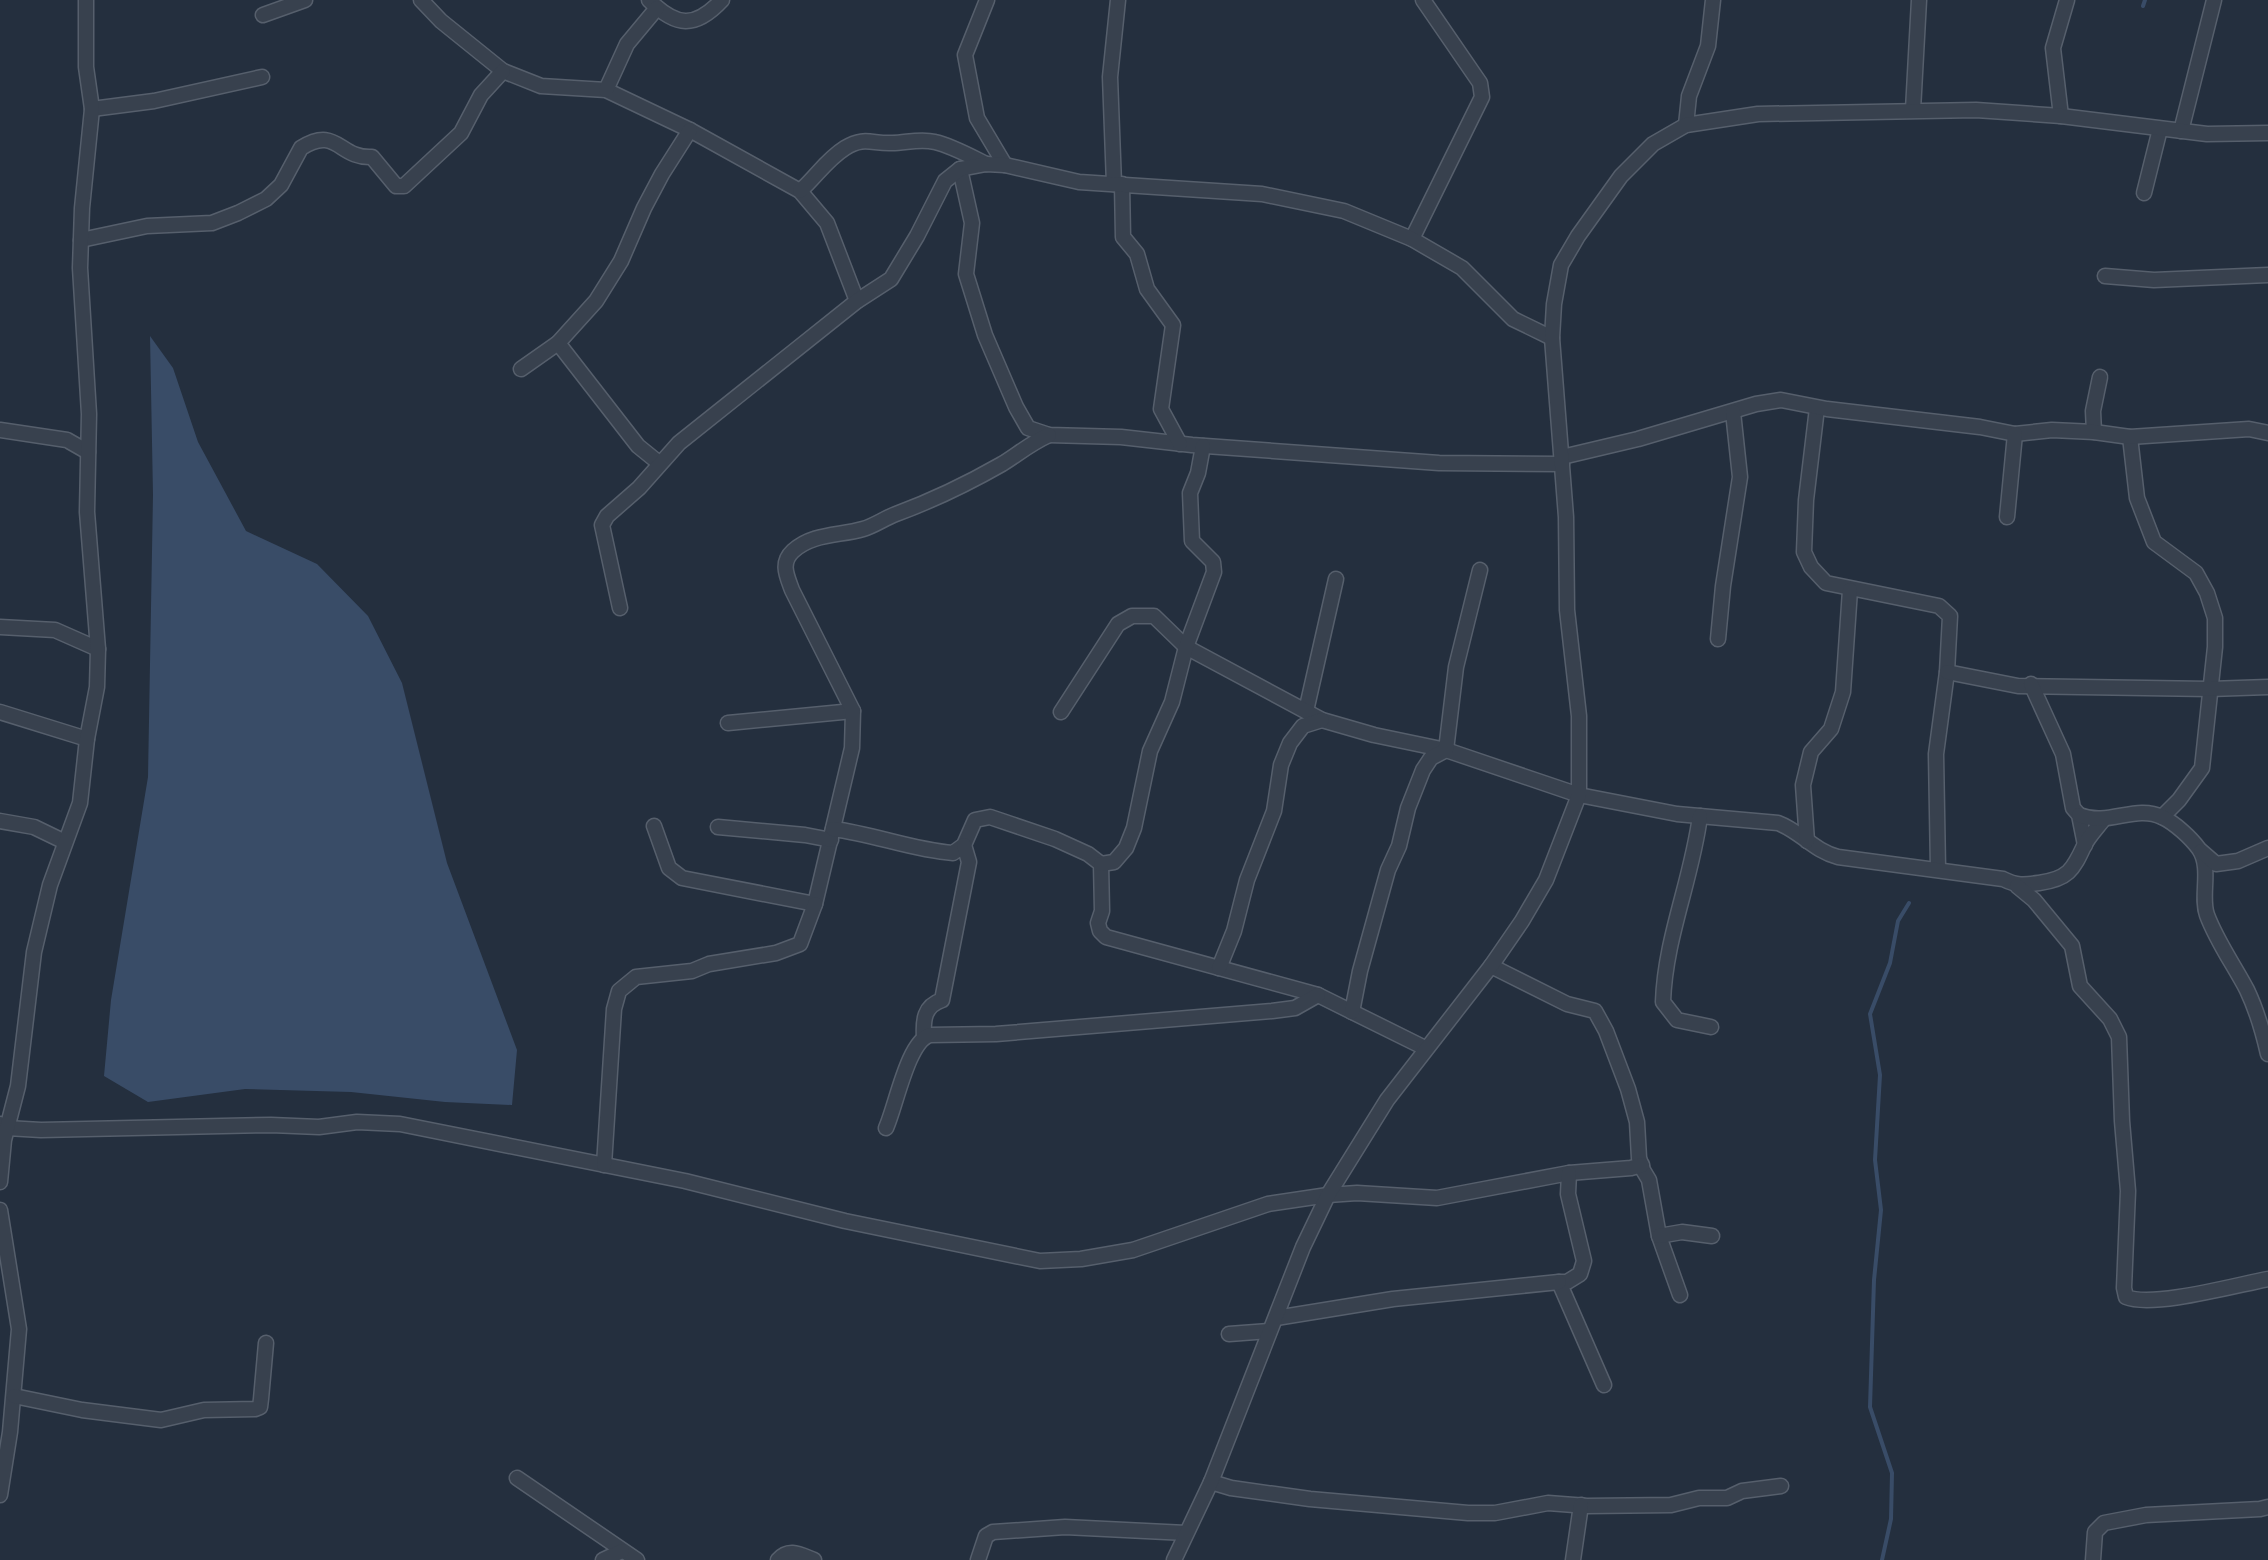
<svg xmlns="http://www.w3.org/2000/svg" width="2268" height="1560" viewBox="0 0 2268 1560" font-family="Manrope,sans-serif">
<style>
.water{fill:#394c67}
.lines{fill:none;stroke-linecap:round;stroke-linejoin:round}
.stream{stroke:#394c67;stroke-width:4}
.minor-casing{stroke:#565f6c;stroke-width:17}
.minor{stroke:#38414e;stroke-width:14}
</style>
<rect width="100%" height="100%" fill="#242f3e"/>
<path class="water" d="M150,336L173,368L198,442L246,531L317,564L368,616L402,683L447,863L517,1050L512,1105L445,1102L351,1092L245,1089L148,1102L104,1076L111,1000L148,777L153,495Z"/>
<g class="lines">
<g class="stream">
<path d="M2143,6L2145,0"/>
<path d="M1882,1560L1891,1519L1892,1473L1870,1407L1874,1280L1881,1210L1875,1160L1880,1075L1870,1014L1890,963L1898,921L1909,903"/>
</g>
<defs>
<g id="minor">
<path d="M421,0L441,21L503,71L541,86L606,90L690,130L800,191L827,223L857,301"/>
<path d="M649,0C676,27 695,29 722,0"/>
<path d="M987,0L965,55L977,118L1005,165"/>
<path d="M263,15L305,0"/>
<path d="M606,90L627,44L657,8"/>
<path d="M92,109L154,101L262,77"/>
<path d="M1913,110L1919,0"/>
<path d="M2061,116L2053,48L2067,0"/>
<path d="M1686,125L1689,96L1708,46L1713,0"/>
<path d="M2181,131L2214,0"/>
<path d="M960,169L972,223L966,274L985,335L1016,407L1028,428L1049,435L1121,437L1192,445L1439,463L1562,464"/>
<path d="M1114,184L1110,77L1118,0"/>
<path d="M1122,184L1123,237L1137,254L1147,289L1173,325L1161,409L1180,444"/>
<path d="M800,191C816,177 826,160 845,148C864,136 872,144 892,143C906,143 920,138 935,142C952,146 970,156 986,164"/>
<path d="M2144,193L2160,129"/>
<path d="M1412,239L1482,97L1480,83L1423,0"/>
<path d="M81,240L147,226L212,223L238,213L266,199L281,185L301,148C337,125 339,159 372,157L396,186H404L461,133L481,95L503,71"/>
<path d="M2105,276L2154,280L2268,275"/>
<path d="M558,343L638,446L659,463"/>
<path d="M521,369L558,343L596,301L621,261L644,208L662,174L690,130"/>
<path d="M1817,408L1806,500L1804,552L1811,567L1826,583L1939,606L1950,616L1947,672L1936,754L1938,869"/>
<path d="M0,430L67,440L88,452"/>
<path d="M2094,432L2093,411L2100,377"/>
<path d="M2130,437L2137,498L2154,542L2196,573L2207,593L2215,618V647L2202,768L2179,800L2162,817"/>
<path d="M1562,457L1638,439L1756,404L1781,400L1827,409L1980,427L2015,434L2052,430L2094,432L2130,437L2249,429L2268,433"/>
<path d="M2007,517L2015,434"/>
<path d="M620,608L602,525L607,516L639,488L679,443L857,301L891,279L917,236L945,181L960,169L986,164L1005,165L1079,182L1262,194L1344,211L1412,239L1462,268L1513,319L1552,338"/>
<path d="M0,627L55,630L98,649"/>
<path d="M1718,639L1723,586L1740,477L1733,412"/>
<path d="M1947,672L2018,686L2210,689L2268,687"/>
<path d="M2031,684L2063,754L2073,808L2079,815L2085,845"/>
<path d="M1306,711L1336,579"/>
<path d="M0,712L87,739"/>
<path d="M1061,712L1118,624L1132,616H1154L1186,647L1322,720L1374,735L1446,750L1579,795L1677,814L1778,823C1800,831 1814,851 1838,857L2003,879C2017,886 2024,885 2039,883C2068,879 2073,870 2084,846C2088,837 2097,828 2103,820"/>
<path d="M728,723L853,711"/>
<path d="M2079,815C2109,827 2135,804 2162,817C2175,823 2191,838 2199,849C2212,868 2200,896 2207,915C2217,942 2234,965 2247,990C2257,1011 2263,1032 2268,1054"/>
<path d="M1700,816C1692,879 1665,938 1663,1002L1677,1020L1711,1027"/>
<path d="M0,821L34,827L65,842"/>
<path d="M654,826L669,868L682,878L815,904L852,748L853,711L792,590C787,576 780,563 793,551C813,533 839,536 863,529C874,526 885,518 896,514C934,500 967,484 1002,464C1018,454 1031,443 1049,435"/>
<path d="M718,827L805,835L831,840"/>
<path d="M833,829C874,834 912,850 953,853L964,845L975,820L990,817L1055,839L1088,854L1101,864L1102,911L1098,923L1100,931L1106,937L1318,995L1425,1048"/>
<path d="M1807,841L1803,785L1811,752L1831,729L1843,692L1850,590"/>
<path d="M2201,851L2216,864L2238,861L2268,848"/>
<path d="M1101,864L1114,862L1126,848L1134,828L1150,751L1172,702L1186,647L1214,572L1213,562L1192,541L1190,493L1198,473L1203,446"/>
<path d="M2017,886L2034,900L2072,946L2080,986L2110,1019L2119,1037L2122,1121L2128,1191L2124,1288L2126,1297C2153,1308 2236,1285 2268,1279"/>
<path d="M1491,966L1567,1004L1595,1011L1606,1031L1628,1089L1637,1122L1639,1158L1643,1170L1649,1180L1659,1236L1680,1295"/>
<path d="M1219,968L1234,931L1247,880L1274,811L1281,765L1290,743L1303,726L1322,720"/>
<path d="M1352,1012L1360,971L1388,870L1399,846L1408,808L1423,770L1431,758L1446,750L1456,667L1480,570"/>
<path d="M924,1037C923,1020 924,1006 942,1000L969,862L964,845"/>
<path d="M0,1124L7,1128L41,1130L271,1125L319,1127L357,1122L400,1124L685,1181L845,1221L1040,1261L1081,1259L1133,1250L1268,1204L1328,1195L1357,1193L1437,1198L1569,1173L1631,1168L1642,1165"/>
<path d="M886,1128C896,1106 908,1041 930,1035L996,1034L1272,1011L1295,1008L1318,995"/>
<path d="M604,1165L614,1009L619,991L636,977L692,971L709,964L776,953L800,944L815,904"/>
<path d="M1569,1173L1568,1194L1584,1261L1580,1274L1567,1282H1559L1604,1385"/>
<path d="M0,1182L4,1140L18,1086L34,952L50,885L80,803L87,739L97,687L98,649L87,512L89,414L80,268L82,208L92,109L86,67V0"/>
<path d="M0,1210L19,1329L10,1432L0,1495"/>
<path d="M1659,1236L1682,1232L1712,1236"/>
<path d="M1276,1318L1393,1299L1559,1282"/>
<path d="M1229,1334L1269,1331"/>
<path d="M14,1396L82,1410L161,1420L204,1410L255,1409L260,1407L261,1399L266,1343"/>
<path d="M517,1478L637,1560"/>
<path d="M1211,1482L1231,1488L1310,1499L1468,1513H1495L1548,1503L1587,1506L1671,1505L1699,1498H1727L1742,1491L1781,1486"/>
<path d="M603,1560L622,1551"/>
<path d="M778,1560C789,1547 801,1555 814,1560"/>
<path d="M978,1560L986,1536L993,1532L1065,1527L1186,1533"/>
<path d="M1174,1560L1211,1482L1303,1247L1328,1195L1387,1100L1491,966L1522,921L1546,880L1579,795V716L1567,610L1566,517L1552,338L1554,304L1561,265L1578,236L1621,176L1653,144L1686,125L1758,114L1976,110L2061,116L2207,134L2268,133"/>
<path d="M1573,1560L1581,1505"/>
<path d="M2093,1560L2095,1532L2104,1523L2146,1515L2260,1509L2268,1507"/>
</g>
</defs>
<use href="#minor" class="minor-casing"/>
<use href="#minor" class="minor"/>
</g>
</svg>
